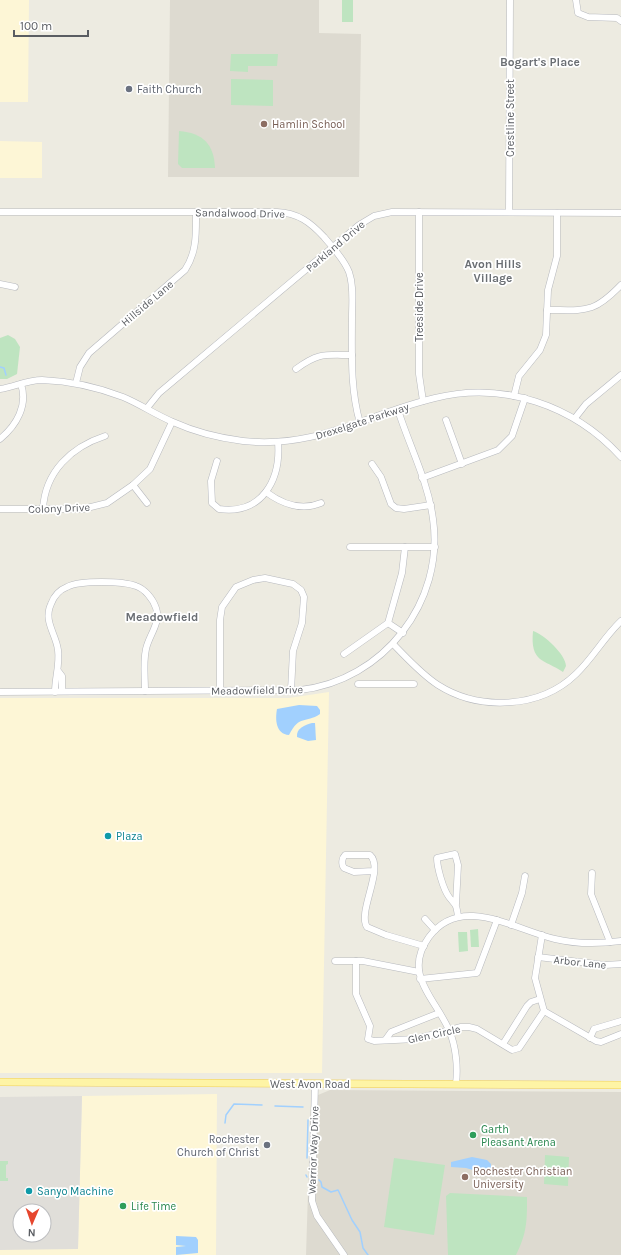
<svg xmlns="http://www.w3.org/2000/svg" width="621" height="1255" viewBox="0 0 621 1255" font-family="Karla,sans-serif">
<style>
.commercial{fill:#fdf6d6}
.industrial{fill:#e0ded9;fill-rule:evenodd}
.education{fill:#dddad0}
.green{fill:#bee4c0}
.water{fill:#a1d0fe}
.lines{fill:none;stroke-linecap:round;stroke-linejoin:round}
.stream{stroke:#a1d0fe;stroke-width:1.5}
.minor-casing{stroke:#b7b9be;stroke-width:7}
.major-casing{stroke:#efcd58;stroke-width:8}
.minor{stroke:#fff;stroke-width:6}
.major{stroke:#fef4a5;stroke-width:7}
.worship-dot{fill:#6b7280;stroke:#fff;stroke-width:1.5}
.education-dot{fill:#8d6e63;stroke:#fff;stroke-width:1.5}
.culture-dot{fill:#0f9aa8;stroke:#fff;stroke-width:1.5}
.leisure-dot{fill:#2e9e5b;stroke:#fff;stroke-width:1.5}
.labels{text-anchor:middle;stroke-width:3.5;stroke-linejoin:round;paint-order:stroke}
.worship-label{font-size:11px;fill:#5b616d;stroke:#fff;text-anchor:start}
.street-label{font-size:11px;fill:#5a5d62;stroke:#fff}
.education-label{font-size:11px;fill:#785e54;stroke:#fff;text-anchor:start}
.culture-label{font-size:11px;fill:#0d838f;stroke:#fff;text-anchor:start}
.leisure-label{font-size:11px;fill:#27864d;stroke:#fff;text-anchor:start}
.neighbourhood-label{font-size:12px;font-weight:bold;fill:#6b6f74;stroke:#fff}
</style>
<rect width="100%" height="100%" fill="#edebe1"/>
<g class="commercial">
<path d="M0,0H29L28,102H0Z"/>
<path d="M0,141L42,142V178H0Z"/>
<path d="M329,692L322,1073H0V698H289Z"/>
<path d="M217,1094L216,1255H0V1249H78L82,1096Z"/>
</g>
<path class="industrial" d="M82,1096L78,1249L0,1250V1097ZM20,1211H44V1235H20Z"/>
<g class="education">
<path d="M170,0H319V33L361,34L359,177H168Z"/>
<path d="M330,1090L621,1092V1255H306L311,1098Z"/>
</g>
<g class="green">
<rect x="342" y="0" width="11" height="22"/>
<path d="M231,54H278L277,66H248V72L230,71Z"/>
<path d="M231,79L273,80V106L231,105Z"/>
<path d="M179,131C203,133 214,144 215,168H182L178,164Z"/>
<path d="M8,335L15,339L20,347L17,374L7,379H0V338Z"/>
<path d="M533,631C544,634 566,655 566,666L563,672C544,659 530,663 533,631Z"/>
<path d="M478,929L479,947H471L470,930Z"/>
<path d="M458,932H467L468,951L459,952Z"/>
<path d="M545,1155L569,1157L568,1186L544,1184Z"/>
<path d="M394,1158L445,1165L434,1235L384,1227Z"/>
<path d="M0,1161H8V1164L6,1165V1178H8V1181H0Z"/>
<path d="M450,1193L527,1197C527,1222 527,1232 516,1255H448L446,1196Z"/>
</g>
<g class="water">
<path d="M299,705L317,706L320,710V714C305,724 300,714 289,735C276,734 275,720 277,709Z"/>
<path d="M312,723H315L316,740L308,741L297,737C296,728 305,725 312,723Z"/>
<path d="M472,1157L487,1160L491,1164V1173L486,1174L466,1168L451,1167V1162Z"/>
<path d="M176,1236L196,1237L198,1240V1253L176,1255V1247L186,1246L176,1245Z"/>
</g>
<g class="lines">
<g class="stream">
<path d="M0,367L4,368L6,375"/>
<path d="M275,1106L303,1107"/>
<path d="M225,1123L226,1115L234,1104L262,1105"/>
<path d="M307,1158L308,1120"/>
<path d="M306,1175L307,1177"/>
<path d="M319,1180L321,1182L322,1187L331,1192L338,1190L339,1192L352,1220L360,1232L363,1248L368,1255"/>
</g>
<defs>
<g id="minor">
<path d="M576,0L578,13L588,17L617,18L621,21"/>
<path d="M0,212H277C298,213 310,222 324,237C333,248 344,259 349,272C354,286 352,302 352,317C352,353 350,388 360,423"/>
<path d="M419,212V374L423,401"/>
<path d="M509,212L510,0"/>
<path d="M0,284L15,287"/>
<path d="M547,310C586,310 593,314 621,285"/>
<path d="M296,369C319,352 325,355 352,355"/>
<path d="M76,383L80,367L89,353L185,270C197,252 196,233 196,213"/>
<path d="M0,389C14,387 27,380 42,380C69,381 97,387 123,397C140,404 156,415 173,422C195,432 219,438 243,441C317,449 367,414 435,398C503,381 574,405 621,457"/>
<path d="M514,396L519,376L540,350L546,335L548,290L557,256V213"/>
<path d="M147,408L159,393L359,225L374,216L392,212L621,213"/>
<path d="M575,418L586,404L621,375"/>
<path d="M446,420L462,464"/>
<path d="M0,439C17,425 28,405 21,384"/>
<path d="M217,461L211,481L212,503L219,509C262,515 281,480 278,442"/>
<path d="M372,464L381,477L391,504L396,508L404,509L431,505"/>
<path d="M422,478L498,450L512,436L525,398"/>
<path d="M133,485L147,503"/>
<path d="M266,492C282,504 302,511 321,503"/>
<path d="M0,509H83L107,503L133,485L150,469L172,422"/>
<path d="M43,509C45,472 71,447 105,436"/>
<path d="M350,547H435"/>
<path d="M388,623L403,633"/>
<path d="M393,644C407,658 421,674 438,685C479,711 540,709 576,674C593,658 604,637 621,621"/>
<path d="M344,654L388,623L402,573L405,547"/>
<path d="M59,672L62,676V691"/>
<path d="M358,684H414"/>
<path d="M220,691V620L222,607L236,587L253,580L265,578L293,584L301,590L304,597L302,623L293,651L291,691"/>
<path d="M0,692L300,690C383,681 445,602 433,519C428,481 409,445 398,410"/>
<path d="M55,692C55,677 60,665 58,650C56,634 43,621 51,604C54,596 59,590 67,587C80,580 123,581 136,586C145,589 153,599 156,608C161,623 149,635 146,649C143,662 145,677 145,691"/>
<path d="M373,871L354,872L344,868C341,864 342,858 345,855H370C385,868 357,912 367,927L386,935L424,946"/>
<path d="M592,873L591,894L610,942"/>
<path d="M456,904L458,865L455,854L437,858C437,867 443,889 449,897C456,906 456,903 458,916"/>
<path d="M425,919L435,930"/>
<path d="M511,925L522,893L525,876"/>
<path d="M542,935L535,978L544,1011"/>
<path d="M538,957L605,965L621,964"/>
<path d="M335,961H363L419,972"/>
<path d="M356,961V994L370,1026L368,1039L374,1041L416,1039L461,1027H469L477,1029L512,1050L519,1048L544,1011"/>
<path d="M420,979L477,973L497,920"/>
<path d="M544,1011L596,1041L601,1042L621,1034"/>
<path d="M590,1038L594,1029L621,1021"/>
<path d="M386,1039L391,1032L439,1013"/>
<path d="M503,1044L527,1006L531,1002L540,999"/>
<path d="M315,1084L312,1201L317,1216L344,1255"/>
<path d="M456,1084C458,1067 456,1046 449,1030C435,998 402,974 429,937C461,893 515,930 555,939C576,944 599,944 621,941"/>
</g>
<path id="major" d="M0,1082L621,1085"/>
</defs>
<use href="#minor" class="minor-casing"/>
<use href="#major" class="major-casing"/>
<use href="#minor" class="minor"/>
<use href="#major" class="major"/>
</g>
<g class="worship-dot">
<circle cx="129" cy="89" r="4"/>
<circle cx="267" cy="1145" r="4"/>
</g>
<g class="education-dot">
<circle cx="264" cy="124" r="4"/>
<circle cx="465" cy="1177" r="4"/>
</g>
<g class="culture-dot">
<circle cx="108" cy="836" r="4"/>
<circle cx="29" cy="1191" r="4"/>
</g>
<g class="leisure-dot">
<circle cx="473" cy="1135" r="4"/>
<circle cx="123" cy="1206" r="4"/>
</g>
<g class="labels">
<g class="worship-label">
<text x="137" y="93">Faith Church</text>
<text x="259" y="1143" text-anchor="end">Rochester<tspan x="259" dy="13">Church of Christ</tspan></text>
</g>
<g class="street-label">
<text transform="translate(510 118) rotate(-90)" y="4">Crestline Street</text>
<text transform="translate(240 213) rotate(1)" y="4">Sandalwood Drive</text>
<text transform="translate(335 246) rotate(-40)" y="4">Parkland Drive</text>
<text transform="translate(147 303) rotate(-40)" y="4">Hillside Lane</text>
<text transform="translate(419 307) rotate(-90)" y="4">Treeside Drive</text>
<text transform="translate(362 421) rotate(-18)" y="4">Drexelgate Parkway</text>
<text transform="translate(59 508) rotate(-2)" y="4">Colony Drive</text>
<text transform="translate(257 690) rotate(-1)" y="4">Meadowfield Drive</text>
<text transform="translate(580 962) rotate(6)" y="4">Arbor Lane</text>
<text transform="translate(434 1034) rotate(-12)" y="4">Glen Circle</text>
<text x="310" y="1088">West Avon Road</text>
<text transform="translate(313 1150) rotate(-88)" y="4">Warrior Way Drive</text>
</g>
<g class="education-label">
<text x="272" y="128">Hamlin School</text>
<text x="473" y="1175">Rochester Christian<tspan x="473" dy="13">University</tspan></text>
</g>
<g class="culture-label">
<text x="116" y="840">Plaza</text>
<text x="37" y="1195">Sanyo Machine</text>
</g>
<g class="leisure-label">
<text x="481" y="1133">Garth<tspan x="481" dy="13">Pleasant Arena</tspan></text>
<text x="131" y="1210">Life Time</text>
</g>
<g class="neighbourhood-label">
<text x="540" y="66">Bogart's Place</text>
<text x="493" y="268">Avon Hills<tspan x="493" dy="14">Village</tspan></text>
<text x="162" y="621">Meadowfield</text>
</g>
</g>
<g transform="translate(32 1223) rotate(182)"><circle r="19" fill="#ffffff" stroke="#bdbec0"/>
<path d="M0-3L7 15L0 10L-7 15Z" fill="#e6462e"/>
<text y="-6" font-size="11" font-weight="bold" text-anchor="middle" fill="#5a5d62">N</text>
</g>
<path d="M14 30v6h74v-6" fill="none" stroke="#5a5d62" stroke-width="2"/>
<text x="20" y="30" font-size="12" fill="#5a5d62" stroke="#ffffff" stroke-width="3" paint-order="stroke">100 m</text>
</svg>
